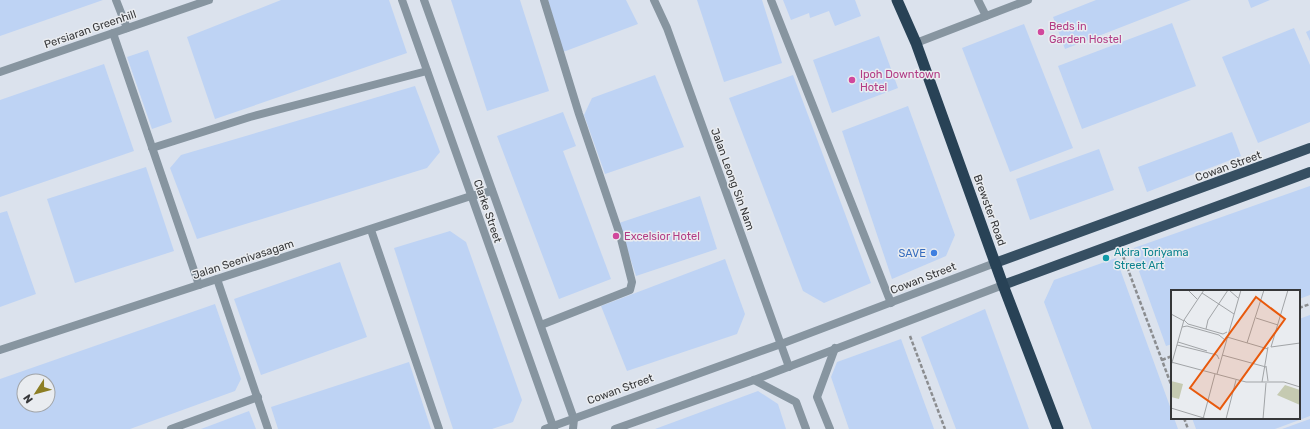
<svg xmlns="http://www.w3.org/2000/svg" width="1310" height="429" viewBox="0 0 1310 429" font-family="Rubik,sans-serif">
<style>
.built{fill:#dbe2ed;fill-rule:evenodd}
.building{fill:#bed3f4;fill-rule:evenodd}
.lines{fill:none;stroke-linecap:round;stroke-linejoin:round}
.path{stroke:#8b8d90;stroke-width:2.5;stroke-dasharray:4 2;stroke-linecap:butt}
.service{stroke:#8795a0;stroke-width:8}
.minor{stroke:#8795a0;stroke-width:8}
.tertiary{stroke:#8795a0;stroke-width:8}
.primary{stroke:#364f62;stroke-width:10}
.trunk{stroke:#284256;stroke-width:11}
.hotel-dot{fill:#d1479c;stroke:#e9ecf0;stroke-width:1.5}
.shop-dot{fill:#3f7fe0;stroke:#e9ecf0;stroke-width:1.5}
.culture-dot{fill:#0f9aa8;stroke:#e9ecf0;stroke-width:1.5}
.labels{text-anchor:middle;stroke-width:3;stroke-linejoin:round;paint-order:stroke}
.hotel-label{font-size:11px;fill:#b23c85;stroke:#e9ecf0;text-anchor:start}
.street-label{font-size:11px;fill:#363739;stroke:#e9ecf0}
.culture-label{font-size:11px;fill:#0d838f;stroke:#e9ecf0;text-anchor:start}
.shop-label{font-size:11px;fill:#366cbe;stroke:#e9ecf0;text-anchor:end}
.inset-road{fill:none;stroke:#a1a4a7;stroke-width:1}
.view{fill:#e8590c;fill-opacity:0.15;stroke:#e8590c;stroke-width:2}
.inset-edge{fill:none;stroke:#363739;stroke-width:2}
</style>
<rect width="100%" height="100%" fill="#e9ecf0"/>
<path class="built" d="M0,0H1310V429H0ZM1172,291H1299V418H1172ZM24,381H48V405H24Z"/>
<g class="building">
<path d="M0,0H103L0,36Z"/>
<path d="M281,0H389L407,53L215,119L187,37Z"/>
<path d="M451,0H520L549,91L487,111Z"/>
<path d="M548,0H626L638,24L563,52Z"/>
<path d="M697,0H762L782,63L724,82Z"/>
<path d="M783,0H855L861,16L835,26L829,11L810,18L809,13L791,20Z"/>
<path d="M1096,0H1191L1065,49L1053,17Z"/>
<path d="M1248,0H1270L1251,8Z"/>
<path d="M1172,23L1196,86L1082,129L1058,66Z"/>
<path d="M1024,24L1073,148L1010,172L962,48Z"/>
<path d="M1294,28L1310,65V122L1258,143L1222,57Z"/>
<path d="M1310,30V41L1306,32Z"/>
<path d="M879,36L898,88L832,113L813,60Z"/>
<path d="M148,50L172,122L152,129L127,57Z"/>
<path d="M104,64L134,151L0,197V100Z"/>
<path d="M655,75L684,147L605,174L584,115L592,98Z"/>
<path d="M793,75L871,283L824,303L803,291L729,98Z"/>
<path d="M415,86L440,152L427,168L197,239L170,168L181,155Z"/>
<path d="M908,106L955,235L946,256L892,279L842,131Z"/>
<path d="M563,112L576,146L563,151L611,279L559,299L497,136Z"/>
<path d="M1232,132L1241,156L1147,192L1138,167Z"/>
<path d="M1099,149L1114,190L1030,220L1016,179Z"/>
<path d="M146,167L174,251L75,283L47,199Z"/>
<path d="M1310,186V295L1299,299V291H1172V344L1166,346L1131,249Z"/>
<path d="M700,196L717,249L636,276L619,223Z"/>
<path d="M7,211L36,294L0,307V213Z"/>
<path d="M450,231L466,242L522,400L513,422L492,429H453L394,248Z"/>
<path d="M1116,258L1172,412V418H1174L1178,429H1092L1044,302L1054,280Z"/>
<path d="M725,259L745,314L737,334L627,371L601,306Z"/>
<path d="M340,262L367,337L261,375L234,299Z"/>
<path d="M215,304L241,379L235,391L130,429H0V379ZM24,381H48V405H24Z"/>
<path d="M985,309L1029,429H956L921,337Z"/>
<path d="M1310,315V416L1275,429H1196L1192,418H1299V319Z"/>
<path d="M901,339L934,429H849L831,377L837,362Z"/>
<path d="M409,362L431,429H278L271,407Z"/>
<path d="M758,391L778,404L786,429H655Z"/>
<path d="M249,411L256,429H201Z"/>
<path d="M1310,419V429H1282Z"/>
</g>
<g class="lines">
<g class="path">
<path d="M1123,256L1172,387"/>
<path d="M1299,308L1310,304"/>
<path d="M910,336L945,429"/>
<path d="M1162,360L1172,356"/>
<path d="M1184,418L1188,429"/>
</g>
<g class="service">
<path d="M116,0L127,28"/>
<path d="M771,0L891,303"/>
<path d="M978,0L986,16"/>
<path d="M152,148L250,117L427,71"/>
<path d="M371,230L439,429"/>
<path d="M217,279L268,429"/>
<path d="M541,325L630,290L632,282L620,235L579,114L544,0"/>
<path d="M171,429L258,397"/>
</g>
<g class="minor">
<path d="M654,0L667,28L789,367"/>
<path d="M113,33L199,285"/>
<path d="M916,43L1028,0"/>
<path d="M754,380L796,402L806,429"/>
<path d="M830,429L817,397L835,348"/>
</g>
<g class="tertiary">
<path d="M402,0L554,429"/>
<path d="M424,0L574,419L573,429"/>
<path d="M0,72L209,0"/>
<path d="M0,350L471,196L492,191"/>
<path d="M545,429L781,344L995,263"/>
<path d="M615,429L754,380L1003,285"/>
</g>
<g class="primary">
<path d="M995,263L1310,148"/>
<path d="M1003,285L1310,172"/>
</g>
<path class="trunk" d="M897,0L916,43L1003,285L1058,429"/>
</g>
<g class="hotel-dot">
<circle cx="1041" cy="32" r="4"/>
<circle cx="852" cy="80" r="4"/>
<circle cx="616" cy="236" r="4"/>
</g>
<circle class="shop-dot" cx="934" cy="253" r="4"/>
<circle class="culture-dot" cx="1106" cy="258" r="4"/>
<g class="labels">
<g class="hotel-label">
<text x="1049" y="30">Beds in<tspan x="1049" dy="13">Garden Hostel</tspan></text>
<text x="860" y="78">Ipoh Downtown<tspan x="860" dy="13">Hotel</tspan></text>
<text x="624" y="240">Excelsior Hotel</text>
</g>
<g class="street-label">
<text transform="translate(90 29) rotate(-19)" y="4">Persiaran Greenhill</text>
<text transform="translate(1228 166) rotate(-20)" y="4">Cowan Street</text>
<text transform="translate(733 179) rotate(70)" y="4">Jalan Leong Sin Nam</text>
<text transform="translate(990 210) rotate(70)" y="4">Brewster Road</text>
<text transform="translate(488 211) rotate(71)" y="4">Clarke Street</text>
<text transform="translate(243 259) rotate(-18)" y="4">Jalan Seenivasagam</text>
<text transform="translate(923 278) rotate(-21)" y="4">Cowan Street</text>
<text transform="translate(620 389) rotate(-20)" y="4">Cowan Street</text>
</g>
<g class="culture-label">
<text x="1114" y="256">Akira Toriyama<tspan x="1114" dy="13">Street Art</tspan></text>
</g>
<g class="shop-label">
<text x="926" y="257">SAVE</text>
</g>
</g>
<g transform="translate(1171 290)">
<rect width="129" height="129" fill="#e9ecf0"/>
<path d="M0,91L12,94L8,109L0,107ZM114,95L129,100V115L106,105Z" fill="#c5cab1"/>
<path class="inset-road" d="M17,0L26,9M58,0L67,8M31,3L63,24M0,24L13,31M85,28L107,35M13,30L17,34L52,44L56,42M11,37L16,36L48,45L54,50M35,39L37,30L57,0M56,47L97,59M7,52L36,61M76,53L93,0M6,55L46,65L48,69M100,57L117,0M100,57L129,53M51,65L95,77M0,72L75,92H113L129,97M0,76L13,30L33,0M95,76L97,91M46,84L70,0M91,92L97,57M0,118L36,129M32,129L44,84M55,129L65,90M92,129L95,93"/>
<path class="view" d="M85,7L114,29L49,119L19,98Z"/>
<rect width="129" height="129" class="inset-edge"/>
</g>
<g transform="translate(36 393) rotate(234)"><circle r="19" fill="#e9ecf0" stroke="#a1a4a7"/>
<path d="M0-3L7 15L0 10L-7 15Z" fill="#8c7e24"/>
<text y="-6" font-size="11" font-weight="bold" text-anchor="middle" fill="#363739">N</text>
</g>
</svg>
